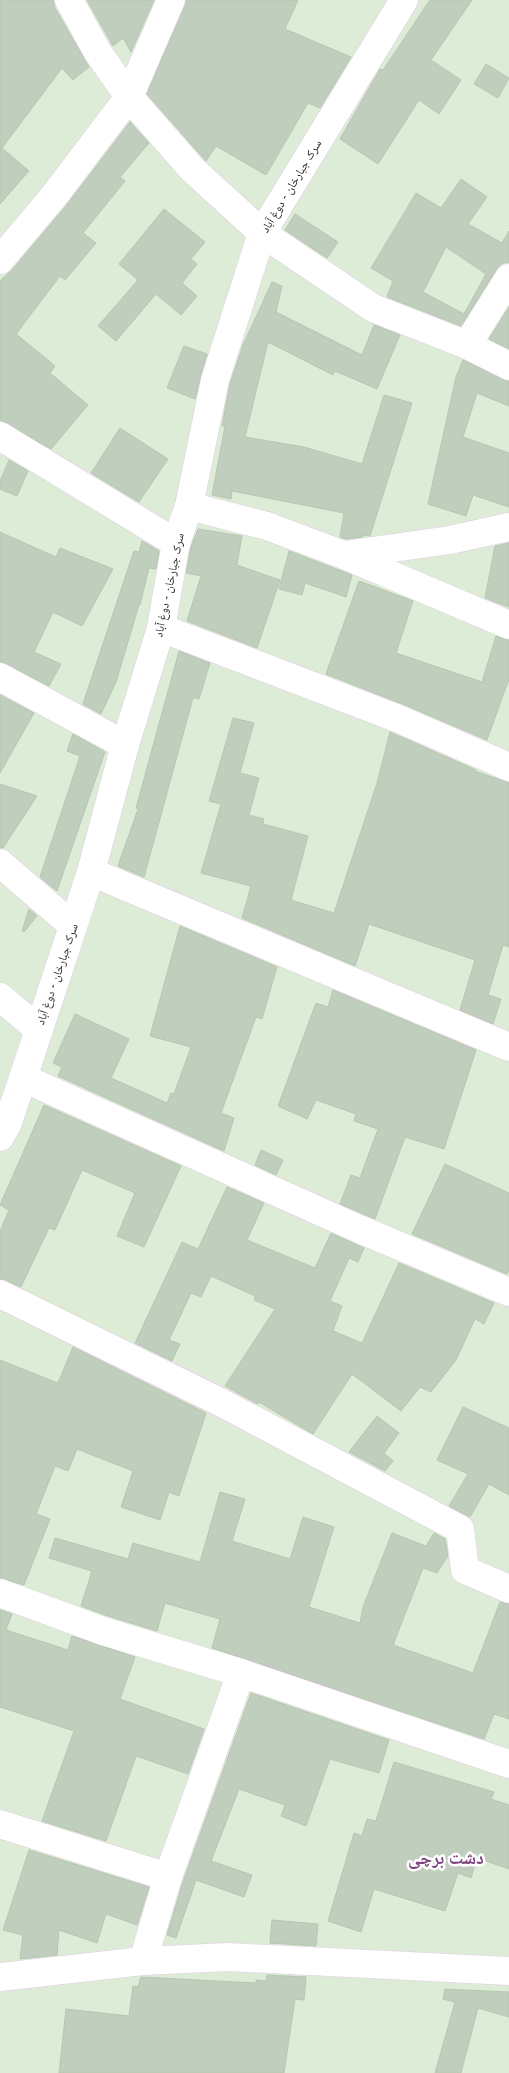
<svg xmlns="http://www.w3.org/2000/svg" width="509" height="2073" viewBox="0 0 509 2073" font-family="Overpass,'Noto Naskh Arabic',sans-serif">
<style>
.building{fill:#c0cebd;stroke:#b5c7b1;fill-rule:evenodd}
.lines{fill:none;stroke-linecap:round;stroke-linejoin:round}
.minor-casing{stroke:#e2cce3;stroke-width:29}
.minor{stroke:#fff;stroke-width:28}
.labels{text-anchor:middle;stroke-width:5;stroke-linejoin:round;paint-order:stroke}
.street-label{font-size:12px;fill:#272727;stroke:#fff}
.district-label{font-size:18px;font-weight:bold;fill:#7b447c;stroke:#fff}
</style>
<rect width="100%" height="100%" fill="#ddecd7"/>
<g class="building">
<path d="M0,0H53L55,8L89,67L73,80L62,68L2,148L29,171L0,204Z"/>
<path d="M87,0H154L131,52L123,38L113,46Z"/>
<path d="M186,0H298L285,29L351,57L320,108L308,103L266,175L216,146L206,161L147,94Z"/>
<path d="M430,0H472L431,60L461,80L439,114L419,100L378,164L340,139L380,69L383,70Z"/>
<path d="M486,64L509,78L498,98L474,84Z"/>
<path d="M130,122L149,143L120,177L125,181L83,233L96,243L65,280L60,276L16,334L55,366L50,373L88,405L51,449L0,420V281L12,270L66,206Z"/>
<path d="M461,179L487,197L468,224L502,243L509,231V262L501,264L496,270L461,326L387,297L393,281L371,268L416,193L441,208ZM446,247L486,274L464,314L423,292Z"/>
<path d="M164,209L205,242L191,259L197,264L182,283L197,296L181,315L156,294L116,341L98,326L138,280L119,264Z"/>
<path d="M295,214L338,242L327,258L285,230Z"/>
<path d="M272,282L282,286L276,312L362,355L374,325L400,335L377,389L335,371L333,375L268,342L245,437L304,447L362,464L384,395L412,403L370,536L363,535V537L346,539L340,537L344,513L232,491L231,499L212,495L225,426H222L230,384L243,345Z"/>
<path d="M509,307V349L489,339Z"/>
<path d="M184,346L207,354L195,399L167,388Z"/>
<path d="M463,360L509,381V406L477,393L463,437L509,453V507L473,495L466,516L428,504L456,377Z"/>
<path d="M120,428L168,459L139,502L91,473Z"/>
<path d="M9,460L28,471L17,496L0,489V481Z"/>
<path d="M198,529L242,536L237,565L280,580L257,648L187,621L201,576L186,573L191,547Z"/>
<path d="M0,532L56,557L60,548L113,569L82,626L53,612L34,652L61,664L49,686L0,661Z"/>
<path d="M142,541L159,551L156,569L149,568L140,605H139L116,682L101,714L83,704L134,551L139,552Z"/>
<path d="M509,543V607L485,598L495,546Z"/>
<path d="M289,551L352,575L346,597L305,583L302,595L279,589Z"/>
<path d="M359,581L413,601L396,653L482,682L496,636L509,640V679L487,740L405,705L326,674Z"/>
<path d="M179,651L210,663L199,699L193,698L144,877L118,866L138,809L136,808Z"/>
<path d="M0,695L34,713L0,773Z"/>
<path d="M233,718L254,723L240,773L259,778L249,815L264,819L263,824L308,836L291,900L334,913L377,783L390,732L476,770L475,771L509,783V947L503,945L488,995L501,999L493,1024L460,1010L475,960L369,924L355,966L242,918L251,886L201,873L221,804L209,801Z"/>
<path d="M73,734L105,752L57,891L40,877L80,756L67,751Z"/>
<path d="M0,784L37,796L3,848H0Z"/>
<path d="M29,909L37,916L24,932L22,931Z"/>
<path d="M180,926L277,967L262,1019L256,1017L221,1113L234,1118L224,1151L58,1076L62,1067L53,1063L75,1014L129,1039L111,1078L167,1103L171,1093L174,1094L191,1047L150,1036Z"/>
<path d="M333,990L476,1050L444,1149L405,1137L375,1219L340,1204L351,1175L360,1178L378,1129L354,1121L356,1114L316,1100L307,1119L278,1106L316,1003L328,1007Z"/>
<path d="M44,1105L181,1166L144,1247L117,1236L135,1193L82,1170L55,1230L49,1228L21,1287L0,1279V1231L9,1210L0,1205Z"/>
<path d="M261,1150L283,1160L276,1175L255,1165Z"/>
<path d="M445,1164L509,1193V1270L507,1274L412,1234Z"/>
<path d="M227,1187L264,1203L247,1240L315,1268L331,1233L364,1248L358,1262L349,1258L330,1301L342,1306L333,1331L362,1343L399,1263L494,1303L484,1324L475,1319L456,1360L431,1392L420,1387L401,1411L352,1374L313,1434L259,1402L258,1404L225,1386L275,1309L254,1300L255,1296L211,1276L201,1297L191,1293L169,1340L180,1344L172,1361L135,1343L182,1242L198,1249Z"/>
<path d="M73,1347L206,1413L179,1496L169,1492L160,1520L121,1507L133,1471L77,1449L68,1471L55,1466L36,1514L50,1519L24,1585L0,1578V1360L58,1383Z"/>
<path d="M463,1407L509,1428V1495L489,1484L470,1517L449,1506L468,1474L437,1460Z"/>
<path d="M377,1416L399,1433L384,1453L393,1461L385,1471L349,1452Z"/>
<path d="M220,1492L245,1499L232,1541L290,1559L303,1517L334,1527L309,1607L360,1623L363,1607L392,1533L426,1546L434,1533L445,1539L448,1556L437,1573L423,1568L393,1645L473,1673L500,1602L509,1604V1719L494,1714L484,1739L212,1648L220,1619L165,1603L157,1631L108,1616L81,1606L92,1571L49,1558L55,1538L128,1559L133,1543L200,1562Z"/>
<path d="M0,1610L12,1614L6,1630L68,1650L72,1636L135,1657L120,1699L204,1729L188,1774L136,1756L106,1841L42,1821L74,1731L0,1707Z"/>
<path d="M251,1693L389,1740L379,1773L330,1759L306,1826L281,1816L285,1805L239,1789L211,1861L252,1875L244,1897L196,1880L176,1938L167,1935L183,1882Z"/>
<path d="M394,1762L494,1792L491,1799L509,1805V1869L477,1858L471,1878L458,1873L445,1911L374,1889L361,1932L328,1921L354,1833L362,1836L367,1819L376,1821Z"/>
<path d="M29,1850L149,1887L137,1925L106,1914L97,1943L59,1930L57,1955L20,1959L23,1935L3,1930Z"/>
<path d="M272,1920L318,1924L316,1946L270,1943Z"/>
<path d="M267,1975L306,1977L304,2000L295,1999L284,2073H59L66,2009L129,2016L133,1986L138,1987L141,1977L256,1983V1980L266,1981Z"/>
<path d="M445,1989L509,1992V2017L478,2008L461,2073H435L455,2002L443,1999Z"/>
</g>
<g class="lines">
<defs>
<g id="minor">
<path d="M69,0L97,51L129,97L192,169L262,233L373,308L467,345L509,366"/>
<path d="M0,260L54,196L129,97L171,0"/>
<path d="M467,345L509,278"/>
<path d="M0,436L176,543"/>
<path d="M189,506L267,526L344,555L509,625"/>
<path d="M344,555L450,540L509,527"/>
<path d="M161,628L399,719L509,767"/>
<path d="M0,677L125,745"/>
<path d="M0,863L73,926"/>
<path d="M91,872L509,1047"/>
<path d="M0,997L38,1029"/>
<path d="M23,1078L359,1229L509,1292"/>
<path d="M0,1137L7,1125L23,1078L91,872L125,745L161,628L176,543L189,506L215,380L262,233L404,0"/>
<path d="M0,1294L222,1403L460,1529L465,1570L509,1589"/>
<path d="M0,1593L103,1631L241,1673L509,1764"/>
<path d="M0,1824L168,1877"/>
<path d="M143,1961L168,1877L241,1673"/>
<path d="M0,1977L143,1961L228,1957L509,1971"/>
</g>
</defs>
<use href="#minor" class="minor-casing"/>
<use href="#minor" class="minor"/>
</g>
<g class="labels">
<g class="street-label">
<text transform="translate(291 186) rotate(-59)" y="4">سرک جبارخان - دوغ آباد</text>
<text transform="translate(169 585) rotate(-78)" y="4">سرک جبارخان - دوغ آباد</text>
<text transform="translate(57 974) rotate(-71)" y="4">سرک جبارخان - دوغ آباد</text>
</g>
<g class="district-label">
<text x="446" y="1864">دشت برچی</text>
</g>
</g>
</svg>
